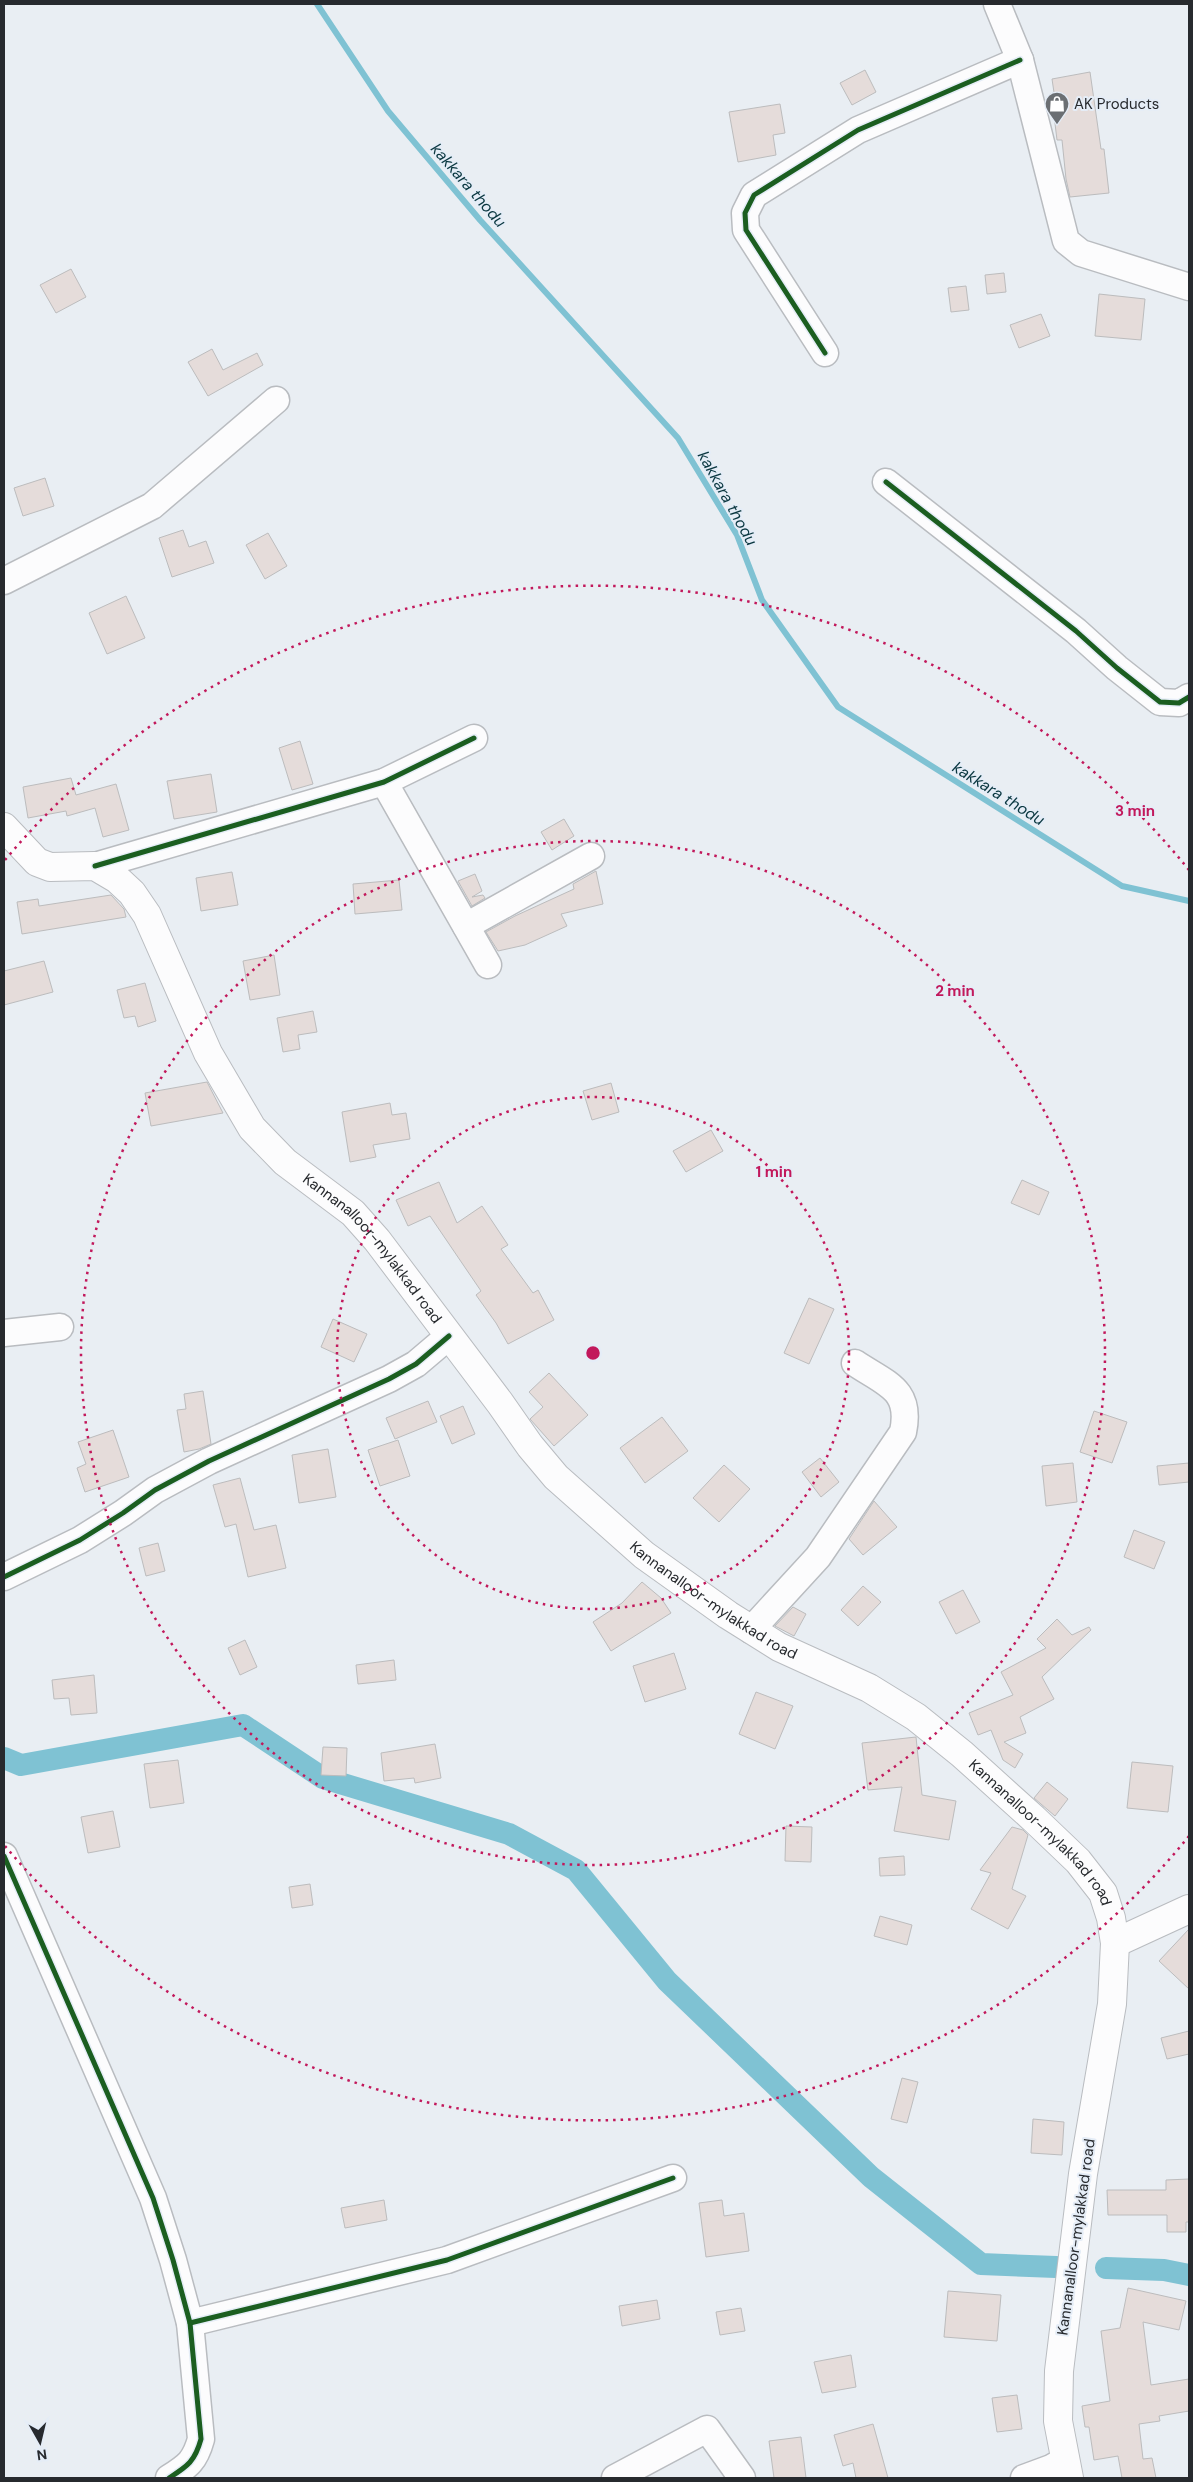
<svg xmlns="http://www.w3.org/2000/svg" width="1193" height="2482" viewBox="0 0 1193 2482" font-family="'DM Sans',sans-serif">
<style>
.lines{fill:none;stroke-linecap:round;stroke-linejoin:round}
.stream{stroke:#7fc2d3;stroke-width:6}
.canal{stroke:#7fc2d3;stroke-width:22}
.building{fill:#e5dcda;stroke:#bcbcbd}
.street-casing{stroke:#b9bcc0;stroke-width:29}
.secondary-casing{stroke:#b9bcc0;stroke-width:30}
.street{stroke:#fcfcfd;stroke-width:26}
.secondary{stroke:#fcfcfd;stroke-width:28}
.cycleway-casing{stroke:#e5edf7;stroke-width:8}
.cycleway{stroke:#1b5e20;stroke-width:5}
.ring{fill:none;stroke:#c2185b;stroke-width:2.5;stroke-dasharray:2.5 5}
.labels{text-anchor:middle;stroke-width:4;stroke-linejoin:round;paint-order:stroke}
.poi-label{font-size:15px;fill:#272a2e;stroke:#e5edf7;text-anchor:start}
.street-label{font-size:15px;fill:#272a2e;stroke:#e5edf7}
.water-label{font-size:16px;font-style:italic;fill:#0a3740;stroke:#e5edf7}
.centre{fill:#c2185b;stroke:#e5edf7;stroke-width:2.5}
.ring-label{font-size:15px;text-anchor:middle;font-weight:bold;fill:#c2185b;stroke:#e5edf7;stroke-width:4;stroke-linejoin:round;paint-order:stroke}
</style>
<rect width="100%" height="100%" fill="#e9eef3"/>
<g class="lines">
<path class="stream" d="M317,4L388,111L480,220L678,438L737,535L762,600L838,707L1122,886L1189,901"/>
<g class="canal">
<path d="M4,1758L21,1765L243,1725L323,1778L509,1834L576,1870L667,1981L871,2177L981,2264L1056,2267"/>
<path d="M1106,2268L1164,2270L1189,2275"/>
</g>
</g>
<g class="building">
<path d="M865,70L876,92L852,105L840,83Z"/>
<path d="M1090,72L1101,149H1104L1109,193L1070,197L1066,179L1062,140H1057L1053,107L1056,106L1052,79Z"/>
<path d="M780,104L785,133L773,135L776,155L738,162L729,112Z"/>
<path d="M71,269L86,297L56,313L40,285Z"/>
<path d="M1004,273L1006,292L987,294L985,275Z"/>
<path d="M966,286L969,310L951,312L948,288Z"/>
<path d="M1099,294L1145,299L1141,340L1095,336Z"/>
<path d="M1041,314L1050,336L1019,348L1010,325Z"/>
<path d="M212,349L223,370L257,353L263,365L208,396L188,362Z"/>
<path d="M45,478L54,506L23,516L14,488Z"/>
<path d="M183,530L189,547L206,541L214,563L172,577L159,538Z"/>
<path d="M268,533L287,566L265,579L246,545Z"/>
<path d="M126,596L145,638L107,654L89,613Z"/>
<path d="M300,741L313,784L292,790L279,748Z"/>
<path d="M211,774L217,812L174,819L167,781Z"/>
<path d="M71,778L76,795L116,784L129,830L103,837L95,808L67,816L66,811L28,818L23,787Z"/>
<path d="M564,819L574,836L552,850L541,832Z"/>
<path d="M596,871L603,904L561,914L567,926L525,945L498,951L486,932L515,916L574,889L573,884Z"/>
<path d="M232,872L238,905L201,911L196,878Z"/>
<path d="M475,874L482,891L472,897L483,895L485,898L472,906L458,881Z"/>
<path d="M399,880L402,910L355,914L353,884Z"/>
<path d="M111,895L124,909L126,917L22,934L17,902L38,899L39,906Z"/>
<path d="M274,955L280,995L250,1000L243,961Z"/>
<path d="M44,961L53,992L4,1005V971Z"/>
<path d="M145,983L156,1021L138,1027L135,1016L124,1018L117,990Z"/>
<path d="M313,1011L317,1032L298,1035L300,1049L283,1052L277,1018Z"/>
<path d="M207,1082L223,1113L151,1126L145,1093Z"/>
<path d="M611,1083L619,1112L592,1120L583,1091Z"/>
<path d="M390,1103L392,1115L406,1113L410,1139L373,1145L376,1157L350,1162L342,1112Z"/>
<path d="M711,1130L723,1151L686,1172L673,1151Z"/>
<path d="M1022,1180L1049,1192L1039,1215L1011,1203Z"/>
<path d="M439,1182L457,1223L482,1206L508,1245L501,1249L533,1293L538,1290L554,1320L508,1344L496,1323L476,1295L481,1291L430,1216L408,1226L396,1200Z"/>
<path d="M809,1298L834,1309L809,1364L784,1353Z"/>
<path d="M333,1319L367,1334L354,1362L321,1347Z"/>
<path d="M549,1373L588,1415L554,1446L530,1419L543,1407L529,1392Z"/>
<path d="M203,1391L211,1444L199,1449L184,1452L177,1410L186,1409L184,1394Z"/>
<path d="M428,1401L437,1422L395,1439L386,1418Z"/>
<path d="M463,1406L475,1434L452,1444L440,1416Z"/>
<path d="M1094,1411L1127,1422L1112,1463L1080,1452Z"/>
<path d="M662,1417L688,1451L645,1483L620,1448Z"/>
<path d="M113,1430L129,1477L85,1492L77,1468L86,1464L78,1442Z"/>
<path d="M398,1440L410,1476L380,1486L368,1450Z"/>
<path d="M328,1449L336,1497L299,1503L292,1455Z"/>
<path d="M820,1458L839,1482L821,1497L802,1472Z"/>
<path d="M1073,1463L1077,1502L1046,1506L1042,1466Z"/>
<path d="M1189,1463V1482L1159,1485L1157,1466Z"/>
<path d="M724,1465L750,1489L719,1522L693,1498Z"/>
<path d="M240,1478L254,1530L276,1525L286,1568L248,1577L236,1524L225,1527L213,1485Z"/>
<path d="M874,1501L897,1527L863,1555L849,1539Z"/>
<path d="M1134,1530L1165,1542L1154,1569L1124,1557Z"/>
<path d="M158,1543L165,1571L146,1576L139,1548Z"/>
<path d="M642,1582L661,1598L671,1613L611,1651L593,1622L622,1603Z"/>
<path d="M863,1586L881,1602L858,1626L841,1610Z"/>
<path d="M963,1590L980,1622L956,1634L939,1602Z"/>
<path d="M793,1607L806,1614L794,1636L775,1626Z"/>
<path d="M1057,1619L1072,1635L1089,1627L1091,1630L1042,1677L1054,1699L1020,1717L1026,1733L1004,1742L1023,1754L1015,1768L1003,1760L991,1730L978,1735L969,1713L1013,1695L1001,1672L1046,1648L1037,1639Z"/>
<path d="M245,1640L257,1667L240,1675L228,1648Z"/>
<path d="M674,1653L686,1689L645,1702L633,1666Z"/>
<path d="M394,1660L396,1680L358,1684L356,1665Z"/>
<path d="M94,1675L97,1713L71,1715L69,1698L54,1699L52,1680Z"/>
<path d="M756,1692L793,1706L775,1749L739,1734Z"/>
<path d="M916,1737L922,1795L956,1801L949,1840L894,1831L902,1787L868,1790L862,1743Z"/>
<path d="M435,1744L441,1778L415,1783L414,1778L384,1781L381,1753Z"/>
<path d="M323,1747L347,1748L346,1776L321,1775Z"/>
<path d="M178,1760L184,1803L150,1808L144,1764Z"/>
<path d="M1132,1762L1173,1766L1168,1812L1127,1808Z"/>
<path d="M1047,1782L1068,1799L1055,1816L1034,1798Z"/>
<path d="M113,1811L120,1847L88,1853L81,1817Z"/>
<path d="M786,1826L812,1827L811,1862L785,1861Z"/>
<path d="M1012,1827L1023,1830L1028,1835L1012,1889L1026,1896L1008,1929L971,1909L991,1873L980,1870Z"/>
<path d="M904,1856L905,1875L880,1876L879,1858Z"/>
<path d="M310,1884L313,1905L292,1908L289,1887Z"/>
<path d="M880,1916L912,1925L907,1945L874,1936Z"/>
<path d="M1189,1929V1989L1159,1961Z"/>
<path d="M1189,2031V2054L1167,2059L1161,2038Z"/>
<path d="M902,2078L918,2082L907,2123L891,2119Z"/>
<path d="M1033,2119L1064,2122L1062,2155L1031,2153Z"/>
<path d="M1189,2179V2222H1186V2232H1167V2215H1108L1107,2190H1166V2180Z"/>
<path d="M384,2200L387,2220L345,2228L341,2208Z"/>
<path d="M722,2200L724,2216L744,2213L749,2251L706,2257L699,2203Z"/>
<path d="M1128,2288L1186,2301L1179,2330L1143,2322L1151,2385L1189,2379V2411L1159,2416L1160,2421L1139,2424L1143,2459L1152,2458L1156,2478H1122L1118,2456L1094,2460L1089,2427H1085L1082,2406L1110,2401L1101,2331L1120,2328Z"/>
<path d="M948,2291L1001,2295L997,2341L944,2337Z"/>
<path d="M657,2300L660,2319L622,2326L619,2306Z"/>
<path d="M741,2308L745,2331L720,2335L716,2312Z"/>
<path d="M851,2355L856,2387L822,2393L814,2362Z"/>
<path d="M1017,2395L1022,2429L997,2432L992,2398Z"/>
<path d="M873,2424L888,2478H856L853,2463L843,2466L834,2435Z"/>
<path d="M801,2437L806,2478H774L769,2441Z"/>
</g>
<g class="lines">
<defs>
<g id="street">
<path d="M997,4L1020,60L1066,241L1081,253L1189,287"/>
<path d="M825,353L746,230L745,213L754,195L858,130L1020,60"/>
<path d="M886,482L1076,631L1117,668L1160,702L1179,703L1189,697"/>
<path d="M4,581L152,506L276,400"/>
<path d="M384,782L488,965"/>
<path d="M95,866L384,782L474,738"/>
<path d="M466,926L591,856"/>
<path d="M4,1333L60,1327"/>
<path d="M4,1577L80,1540L123,1513L155,1490L209,1461L389,1379L416,1364L449,1336"/>
<path d="M751,1630L818,1557L903,1432C912,1389 886,1384 855,1363"/>
<path d="M4,1856L153,2198L173,2260L190,2323L201,2439C195,2461 188,2466 169,2478"/>
<path d="M190,2323L447,2260L673,2178"/>
<path d="M615,2478L707,2429L742,2478"/>
<path d="M1024,2478L1051,2468L1065,2460"/>
</g>
<g id="secondary">
<path id="s1" d="M4,827L37,862L50,867L95,866L117,879L132,893L147,915L208,1053L252,1128L285,1162L353,1213L377,1240L500,1403L530,1446L556,1477L644,1555L728,1615L779,1647L869,1688L916,1717L962,1754L1034,1819L1078,1861L1103,1893L1111,1918L1115,1943L1112,2004L1083,2174L1059,2371L1058,2421L1069,2478"/>
<path d="M1115,1943L1189,1909"/>
</g>
</defs>
<use href="#street" class="street-casing"/>
<use href="#secondary" class="secondary-casing"/>
<use href="#street" class="street"/>
<use href="#secondary" class="secondary"/>
<defs>
<g id="cycleway">
<path d="M825,353L746,230L745,213L754,195L858,130L1020,60"/>
<path d="M886,482L1076,631L1117,668L1160,702L1179,703L1189,697"/>
<path d="M95,866L384,782L474,738"/>
<path d="M4,1577L80,1540L123,1513L155,1490L209,1461L389,1379L416,1364L449,1336"/>
<path d="M4,1856L153,2198L173,2260L190,2323L201,2439C195,2461 188,2466 169,2478"/>
<path d="M190,2323L447,2260L673,2178"/>
</g>
</defs>
<use href="#cycleway" class="cycleway-casing"/>
<use href="#cycleway" class="cycleway"/>
</g>
<g class="ring">
<circle cx="593" cy="1353" r="256"/>
<circle cx="593" cy="1353" r="512"/>
<path d="M1189 1836A767 767 0 0 1 5 1846M5 860A767 767 0 0 1 1189 870"/>
</g>
<defs>
<symbol id="shop-pin" viewBox="-11 -11 22 30"><path d="M0 17L-7.5 6A9.5 9.5 0 1 1 7.5 6Z" fill="#6b6f73" stroke="#e5edf7"/><path d="M-5-2.5h2.3a2.7 3.5 0 0 1 5.4 0H5L5.5 6h-11ZM-1.5-2.5h3a1.5 2.3 0 0 0-3 0Z" fill="#fff"/></symbol>
</defs>
<g fill-rule="evenodd">
<use href="#shop-pin" x="1043" y="90" width="28" height="38"/>
</g>
<g class="labels">
<g class="poi-label">
<text x="1074" y="109">AK Products</text>
</g>
<g class="street-label">
<text dy="5" stroke="none"><textPath href="#s1" startOffset="589">Kannanalloor-mylakkad road</textPath></text>
<text dy="5" stroke="none"><textPath href="#s1" startOffset="1084">Kannanalloor-mylakkad road</textPath></text>
<text dy="5" stroke="none"><textPath href="#s1" startOffset="1489">Kannanalloor-mylakkad road</textPath></text>
<text transform="translate(1076 2237) rotate(-82)" y="5">Kannanalloor-mylakkad road</text>
</g>
<g class="water-label">
<text transform="translate(469 185) rotate(49)" y="6">kakkara thodu</text>
<text transform="translate(728 498) rotate(61)" y="6">kakkara thodu</text>
<text transform="translate(999 793) rotate(32)" y="6">kakkara thodu</text>
</g>
</g>
<circle cx="593" cy="1353" r="8" class="centre"/>
<g class="ring-label">
<text x="1135" y="816">3 min</text>
<text x="955" y="996">2 min</text>
<text x="774" y="1177">1 min</text>
</g>
<rect width="1193" height="2482" fill="none" stroke="#272a2e" stroke-width="10"/>
<g transform="translate(40 2442) rotate(172)" stroke="#e5edf7" stroke-width="4" paint-order="stroke">
<path d="M0-4L9 19L0 12L-9 19Z" fill="#272a2e"/>
<text y="-8" font-size="14" font-weight="bold" text-anchor="middle" fill="#272a2e">N</text>
</g>
</svg>
